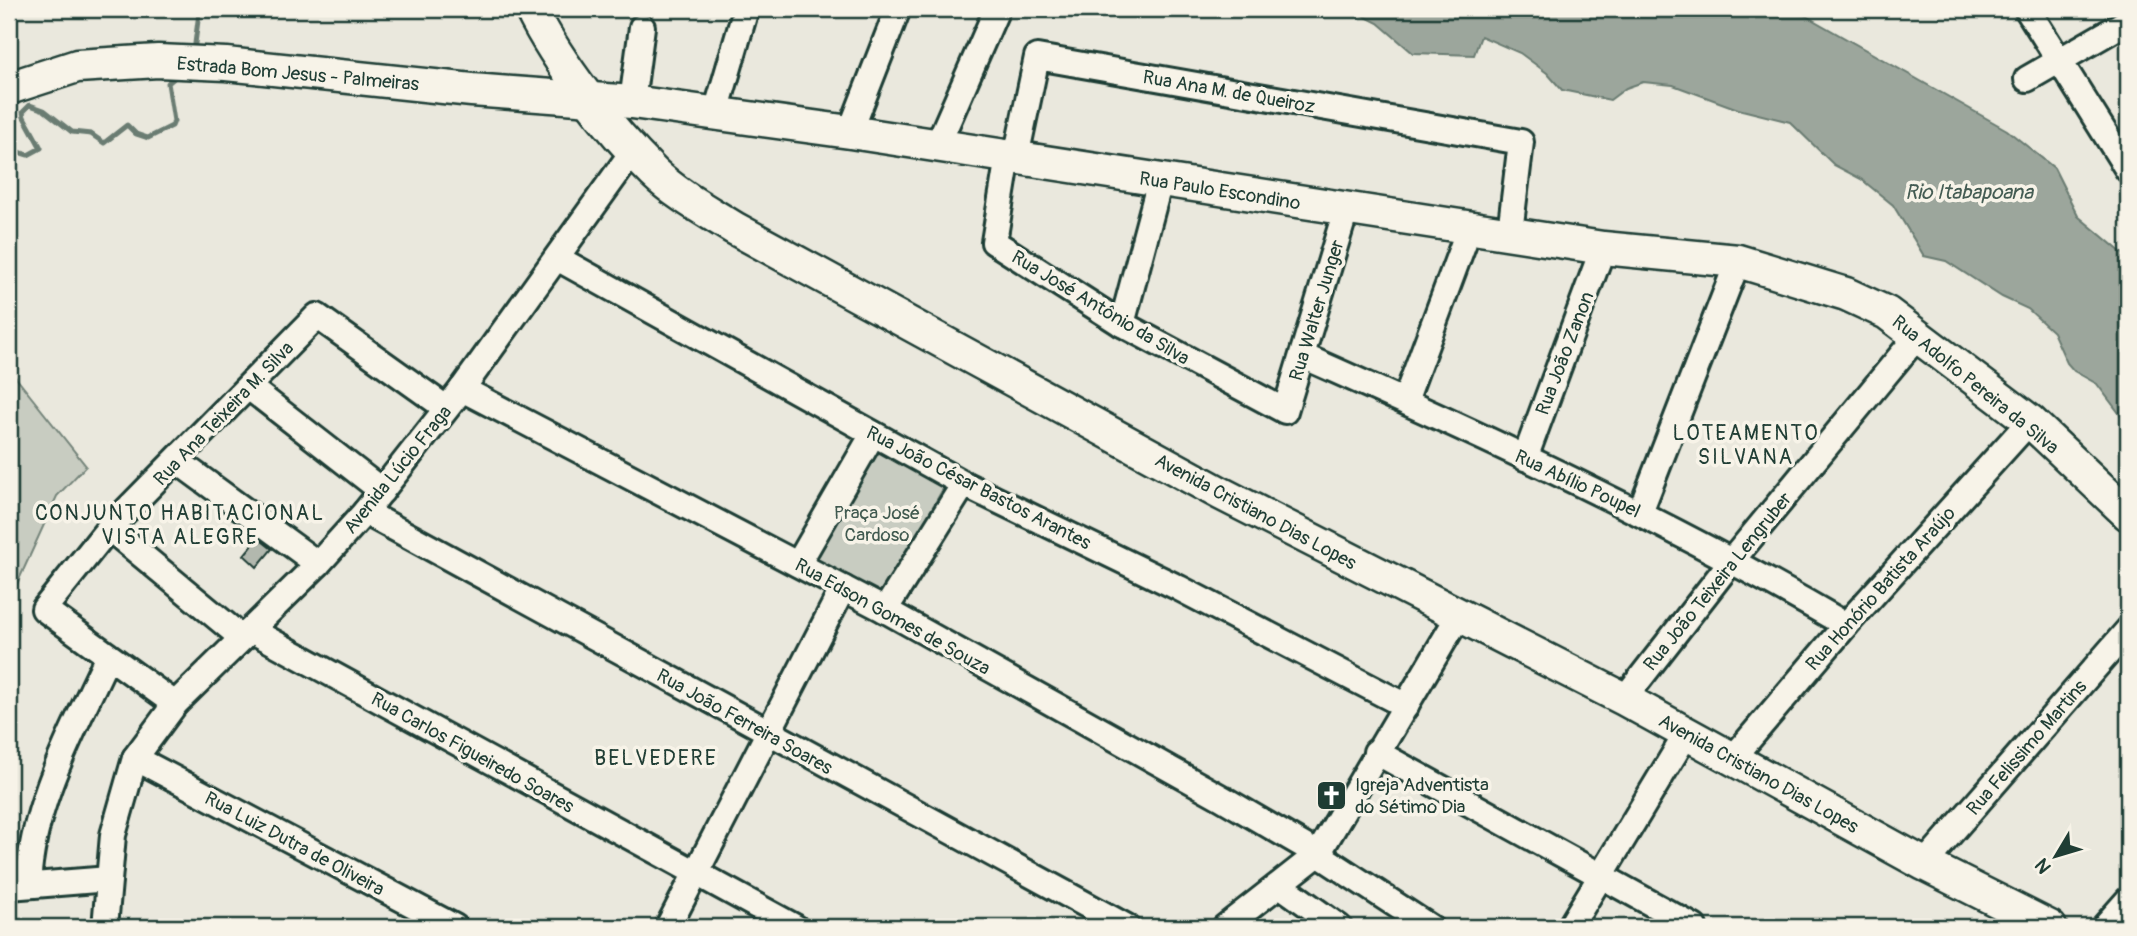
<svg xmlns="http://www.w3.org/2000/svg" width="2137" height="936" viewBox="0 0 2137 936" font-family="Pangolin,sans-serif">
<style>
.green{fill:#c8ccc1;stroke:#74847a;stroke-width:2}
.water{fill:#9ca69c;stroke:#6a7c72;stroke-width:2}
.lines{fill:none;stroke-linecap:round;stroke-linejoin:round}
.stream{stroke:#6a7c72;stroke-width:5}
.building{fill:#b2b8ae;stroke:#1f3d34;stroke-width:2}
.minor-casing{stroke:#1f3d34;stroke-width:30}
.major-casing{stroke:#1f3d34;stroke-width:37}
.minor{stroke:#f7f3e8;stroke-width:24}
.major{stroke:#f7f3e8;stroke-width:32}
.labels{text-anchor:middle;stroke-width:7;stroke-linejoin:round;paint-order:stroke}
.street-label{font-size:19px;fill:#1f3d34;stroke:#f7f3e8}
.park-label{font-size:19px;fill:#415a50;stroke:#f7f3e8}
.poi-label{font-size:19px;fill:#1f3d34;stroke:#f7f3e8;text-anchor:start}
.water-label{font-size:21px;font-style:italic;fill:#445c53;stroke:#f7f3e8}
.neighbourhood-label{font-size:21px;letter-spacing:2px;fill:#1f3d34;stroke:#f7f3e8}
</style>
<rect width="100%" height="100%" fill="#eae8dd"/>
<filter id="ink" filterUnits="userSpaceOnUse"><feTurbulence type="fractalNoise" baseFrequency=".0143" numOctaves="2"/><feDisplacementMap in="SourceGraphic" scale="14" xChannelSelector="R" yChannelSelector="G"/><feConvolveMatrix kernelMatrix="1 2 1 2 8 2 1 2 1" color-interpolation-filters="sRGB"/></filter>
<g filter="url(#ink)">
<g class="green">
<path d="M9,369L86,466L57,496L12,595L13,609L9,616Z"/>
<path d="M874,446L944,487L880,600L809,559Z"/>
</g>
<path class="water" d="M1350,9H1760L1804,15L2007,130L2054,168L2078,216L2128,258V425L2097,384L2074,371L2067,363L2053,332L2028,309L2002,297L1946,261L1924,256L1893,205L1861,179L1834,165L1790,122L1738,109L1673,85L1643,82L1626,88L1610,100L1562,90L1547,73L1520,53L1481,36L1474,55L1413,53L1378,23Z"/>
<g class="lines">
<g class="stream">
<path d="M184,9L223,14L242,9"/>
<path d="M194,51L199,13"/>
<path d="M9,149L28,155L41,148L24,117L23,112L30,105L44,110L72,132L91,134L104,143L127,125L136,134L148,138L172,126L174,121L168,83L179,74"/>
</g>
</g>
<path class="building" d="M258,538L272,549L257,567L244,555Z"/>
<g class="lines">
<defs>
<g id="minor">
<path d="M2027,9L2128,170"/>
<path d="M2027,79L2128,21"/>
<path d="M632,102L642,27"/>
<path d="M716,112L746,9"/>
<path d="M850,132L898,9"/>
<path d="M937,146L997,9"/>
<path d="M1008,156L994,242L1122,324L1285,411L1346,210"/>
<path d="M1016,157L1037,57L1521,142L1510,232"/>
<path d="M557,258L964,484L1179,588L1406,706"/>
<path d="M1122,324L1160,181"/>
<path d="M1303,356C1488,438 1671,523 1846,625"/>
<path d="M250,388L382,491"/>
<path d="M462,389L885,610L1222,798L1318,854L1430,927"/>
<path d="M1405,401L1470,226"/>
<path d="M1525,458L1603,248"/>
<path d="M177,461L318,564"/>
<path d="M365,512L1127,927"/>
<path d="M1640,512L1738,261"/>
<path d="M109,528L242,638"/>
<path d="M798,564L873,434"/>
<path d="M885,610L964,484"/>
<path d="M251,630L795,927"/>
<path d="M1624,699L1733,559L1919,334"/>
<path d="M175,704L44,609L109,528L317,316L446,408"/>
<path d="M1376,752L1694,927"/>
<path d="M135,758L455,927"/>
<path d="M1733,758L1846,625L2030,421"/>
<path d="M1924,864L2128,630"/>
<path d="M28,885C32,802 74,730 108,656"/>
<path d="M1280,885L1339,927"/>
<path d="M9,887L109,879"/>
<path d="M105,927L113,835L135,758L175,704L318,564L365,512L462,389L633,151"/>
<path d="M668,927L843,588"/>
<path d="M1225,927L1318,854L1458,617"/>
<path d="M1570,927L1687,733"/>
<path d="M2104,927L2128,900"/>
</g>
<g id="major">
<path d="M531,9C559,65 609,129 654,173C677,195 707,211 734,228L1220,493L1624,699L1924,864L2050,927"/>
<path d="M9,88L77,66L158,61L226,64L472,90L632,102L850,132L1603,248L1738,261L1846,294L1887,313L2030,421L2128,514"/>
</g>
</defs>
<use href="#minor" class="minor-casing"/>
<use href="#major" class="major-casing"/>
<use href="#minor" class="minor"/>
<use href="#major" class="major"/>
</g>
</g>
<defs>
<symbol id="church-square" viewBox="-11 -11 22 22"><rect x="-9" y="-9" width="18" height="18" rx="4" fill="#1f3d34" stroke="#f7f3e8"/><path d="M-1.2-6h2.4v3.5h3.3v2.4h-3.3V6h-2.4V-.1h-3.3v-2.4h3.3Z" fill="#fff"/></symbol>
</defs>
<g fill-rule="evenodd">
<use href="#church-square" x="1314" y="778" width="35" height="35"/>
</g>
<g class="labels">
<g class="street-label">
<text transform="translate(298 73) rotate(5)" y="7">Estrada Bom Jesus - Palmeiras</text>
<text transform="translate(1229 91) rotate(10)" y="7">Rua Ana M. de Queiroz</text>
<text transform="translate(1220 190) rotate(9)" y="7">Rua Paulo Escondino</text>
<text transform="translate(1101 307) rotate(31)" y="7">Rua José Antônio da Silva</text>
<text transform="translate(1316 310) rotate(-73)" y="7">Rua Walter Junger</text>
<text transform="translate(1564 353) rotate(-69)" y="7">Rua João Zanon</text>
<text transform="translate(1976 384) rotate(39)" y="7">Rua Adolfo Pereira da Silva</text>
<text transform="translate(223 413) rotate(-46)" y="7">Rua Ana Teixeira M. Silva</text>
<text transform="translate(397 469) rotate(-51)" y="7">Avenida Lúcio Fraga</text>
<text transform="translate(1578 483) rotate(25)" y="7">Rua Abílio Poupel</text>
<text transform="translate(979 487) rotate(27)" y="7">Rua João César Bastos Arantes</text>
<text transform="translate(1256 511) rotate(28)" y="7">Avenida Cristiano Dias Lopes</text>
<text transform="translate(1717 581) rotate(-51)" y="7">Rua João Teixeira Lengruber</text>
<text transform="translate(1880 588) rotate(-48)" y="7">Rua Honório Batista Araújo</text>
<text transform="translate(893 616) rotate(29)" y="7">Rua Edson Gomes de Souza</text>
<text transform="translate(745 721) rotate(29)" y="7">Rua João Ferreira Soares</text>
<text transform="translate(2026 747) rotate(-49)" y="7">Rua Felissimo Martins</text>
<text transform="translate(473 752) rotate(29)" y="7">Rua Carlos Figueiredo Soares</text>
<text transform="translate(1759 773) rotate(29)" y="7">Avenida Cristiano Dias Lopes</text>
<text transform="translate(295 843) rotate(28)" y="7">Rua Luiz Dutra de Oliveira</text>
</g>
<g class="park-label">
<text x="877" y="519">Praça José<tspan x="877" dy="22">Cardoso</tspan></text>
</g>
<g class="poi-label">
<text x="1355" y="791">Igreja Adventista<tspan x="1355" dy="22">do Sétimo Dia</tspan></text>
</g>
<g class="water-label">
<text x="1969" y="199">Rio Itabapoana</text>
</g>
<g class="neighbourhood-label">
<text x="1746" y="440">LOTEAMENTO<tspan x="1746" dy="24">SILVANA</tspan></text>
<text x="180" y="520">CONJUNTO HABITACIONAL<tspan x="180" dy="24">VISTA ALEGRE</tspan></text>
<text x="656" y="765">BELVEDERE</text>
</g>
</g>
<rect width="2137" height="936" fill="none" stroke="#f7f3e8" stroke-width="35"/>
<rect x="18" y="18" width="2102" height="901" fill="none" stroke="#1f3d34" stroke-width="2.5" filter="url(#ink)"/>
<g transform="translate(2056 856) rotate(232)" stroke="#f7f3e8" stroke-width="5" paint-order="stroke">
<path d="M0-5L12 26L0 18L-12 26Z" fill="#1f3d34"/>
<text y="-10" font-size="19" font-weight="bold" text-anchor="middle" fill="#1f3d34">N</text>
</g>
</svg>
